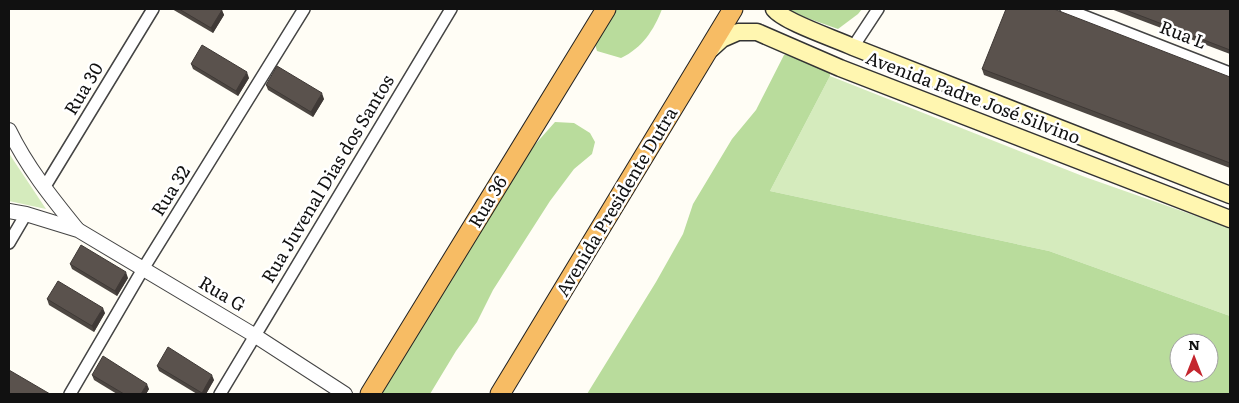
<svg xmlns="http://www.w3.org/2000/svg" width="1239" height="403" viewBox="0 0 1239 403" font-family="Literata,serif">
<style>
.green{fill:#d5ebbd}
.forest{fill:#b9dc9c;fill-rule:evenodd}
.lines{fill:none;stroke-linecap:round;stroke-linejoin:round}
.minor-casing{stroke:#444;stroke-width:14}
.tertiary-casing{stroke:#444;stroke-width:16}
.secondary-casing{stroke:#333;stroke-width:19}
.trunk-casing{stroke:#222;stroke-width:21}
.minor{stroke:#fff;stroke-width:11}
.tertiary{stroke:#fff;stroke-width:14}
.secondary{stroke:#fff6b0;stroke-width:16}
.trunk{stroke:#f7bc64;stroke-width:19}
.wall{fill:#4d4742}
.shaded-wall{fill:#3f3936}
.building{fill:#5a524d;stroke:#3f3936}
.labels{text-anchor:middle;stroke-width:5;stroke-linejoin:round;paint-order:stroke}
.street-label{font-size:18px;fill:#111;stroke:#fff}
</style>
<rect width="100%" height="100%" fill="#fffdf5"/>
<g class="green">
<path d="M830,76L1085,177L1230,228V316L1049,251L770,191Z"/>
<path d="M9,153L12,158L46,209L9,201Z"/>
</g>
<g class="forest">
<path d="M608,9H662C654,30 642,48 621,58L597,51L593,37Z"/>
<path d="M782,9H862L858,14L838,29Z"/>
<path d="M794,52L829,63L830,76L770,191L1049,251L1230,316V394H587L656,282L683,234L693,204L732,139L756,110L784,55ZM1179,343H1209V373H1179Z"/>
<path d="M555,122L574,123L590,133L595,142L592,154L574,169L550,201L493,290L477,322L456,351L430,394H378L507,176Z"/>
</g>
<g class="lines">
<defs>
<g id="minor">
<path d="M1066,9L1230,73"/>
<path d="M853,47L878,9"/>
<path d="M44,188L153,9"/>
<path d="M9,243L26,214"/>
<path d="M70,394L143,269L304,9"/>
<path d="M220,394L451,9"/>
</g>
<g id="tertiary">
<path d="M9,130C27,167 51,197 77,229"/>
<path d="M9,211L26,214L78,230L254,335L345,394"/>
</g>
<g id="secondary">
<path d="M774,9C784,22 836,39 853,47L1230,195"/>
<path d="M711,49L722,39L738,32H757L840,68L1230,219"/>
</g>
<g id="trunk">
<path d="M370,394L606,9"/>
<path d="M500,394L733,9"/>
</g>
</defs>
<use href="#minor" class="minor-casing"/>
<use href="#tertiary" class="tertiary-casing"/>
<use href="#secondary" class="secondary-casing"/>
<use href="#trunk" class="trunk-casing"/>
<use href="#minor" class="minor"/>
<use href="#tertiary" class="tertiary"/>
<use href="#secondary" class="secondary"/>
<use href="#trunk" class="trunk"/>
</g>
<g class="wall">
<path d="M172,9H221L224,15L213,33Z"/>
<path d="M1111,9H1230V54Z"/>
<path d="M191,64L249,78L238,96L193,69Z"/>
<path d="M982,69L1230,77V168L984,75Z"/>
<path d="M266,85L324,99L313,117L268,90Z"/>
<path d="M70,264L128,278L117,296L72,269Z"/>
<path d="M47,299L105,313L94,332L49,305Z"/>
<path d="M157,366L214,380L206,394H197L159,371Z"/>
<path d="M92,375L149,389L146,394H117L94,380Z"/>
</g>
<g class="shaded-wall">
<path d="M222,10L224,15L213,33L211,28Z"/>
<path d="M247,72L249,78L238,96L236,91Z"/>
<path d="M322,93L324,99L313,117L311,112Z"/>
<path d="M126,272L128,278L117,296L115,291Z"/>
<path d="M103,308L105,313L94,332L92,326Z"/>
<path d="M212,375L214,380L206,394H202V393Z"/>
<path d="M147,384L149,389L146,394H141Z"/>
</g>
<g class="building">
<path d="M179,9H221L222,10L211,28Z"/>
<path d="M1006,9H1054L1230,77V163L982,69Z"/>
<path d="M1123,9H1230V50Z"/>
<path d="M202,45L247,72L236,91L191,64Z"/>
<path d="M277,66L322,93L311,112L266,85Z"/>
<path d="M81,245L126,272L115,291L70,264Z"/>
<path d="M58,281L103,308L92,326L47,299Z"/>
<path d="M168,347L212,375L202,393L157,366Z"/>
<path d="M103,356L147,384L141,394H124L92,375Z"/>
<path d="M9,370L50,394H9Z"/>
</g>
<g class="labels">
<g class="street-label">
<text transform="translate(1183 35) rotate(21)" y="6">Rua L</text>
<text transform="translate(84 89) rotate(-59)" y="6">Rua 30</text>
<text transform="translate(973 98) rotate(21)" y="6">Avenida Padre José Silvino</text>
<text transform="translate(328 179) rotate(-59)" y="6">Rua Juvenal Dias dos Santos</text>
<text transform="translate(171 191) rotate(-58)" y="6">Rua 32</text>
<text transform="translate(488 202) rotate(-59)" y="6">Rua 36</text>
<text transform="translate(617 202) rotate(-59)" y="6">Avenida Presidente Dutra</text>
<text transform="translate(222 294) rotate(31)" y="6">Rua G</text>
</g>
</g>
<rect width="1239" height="403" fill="none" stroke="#111111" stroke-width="20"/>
<g transform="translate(1194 358)"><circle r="24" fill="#ffffff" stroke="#a0a0a0"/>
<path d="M0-4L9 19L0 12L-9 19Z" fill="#c4262e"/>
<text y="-8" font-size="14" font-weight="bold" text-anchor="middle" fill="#111111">N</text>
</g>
</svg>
